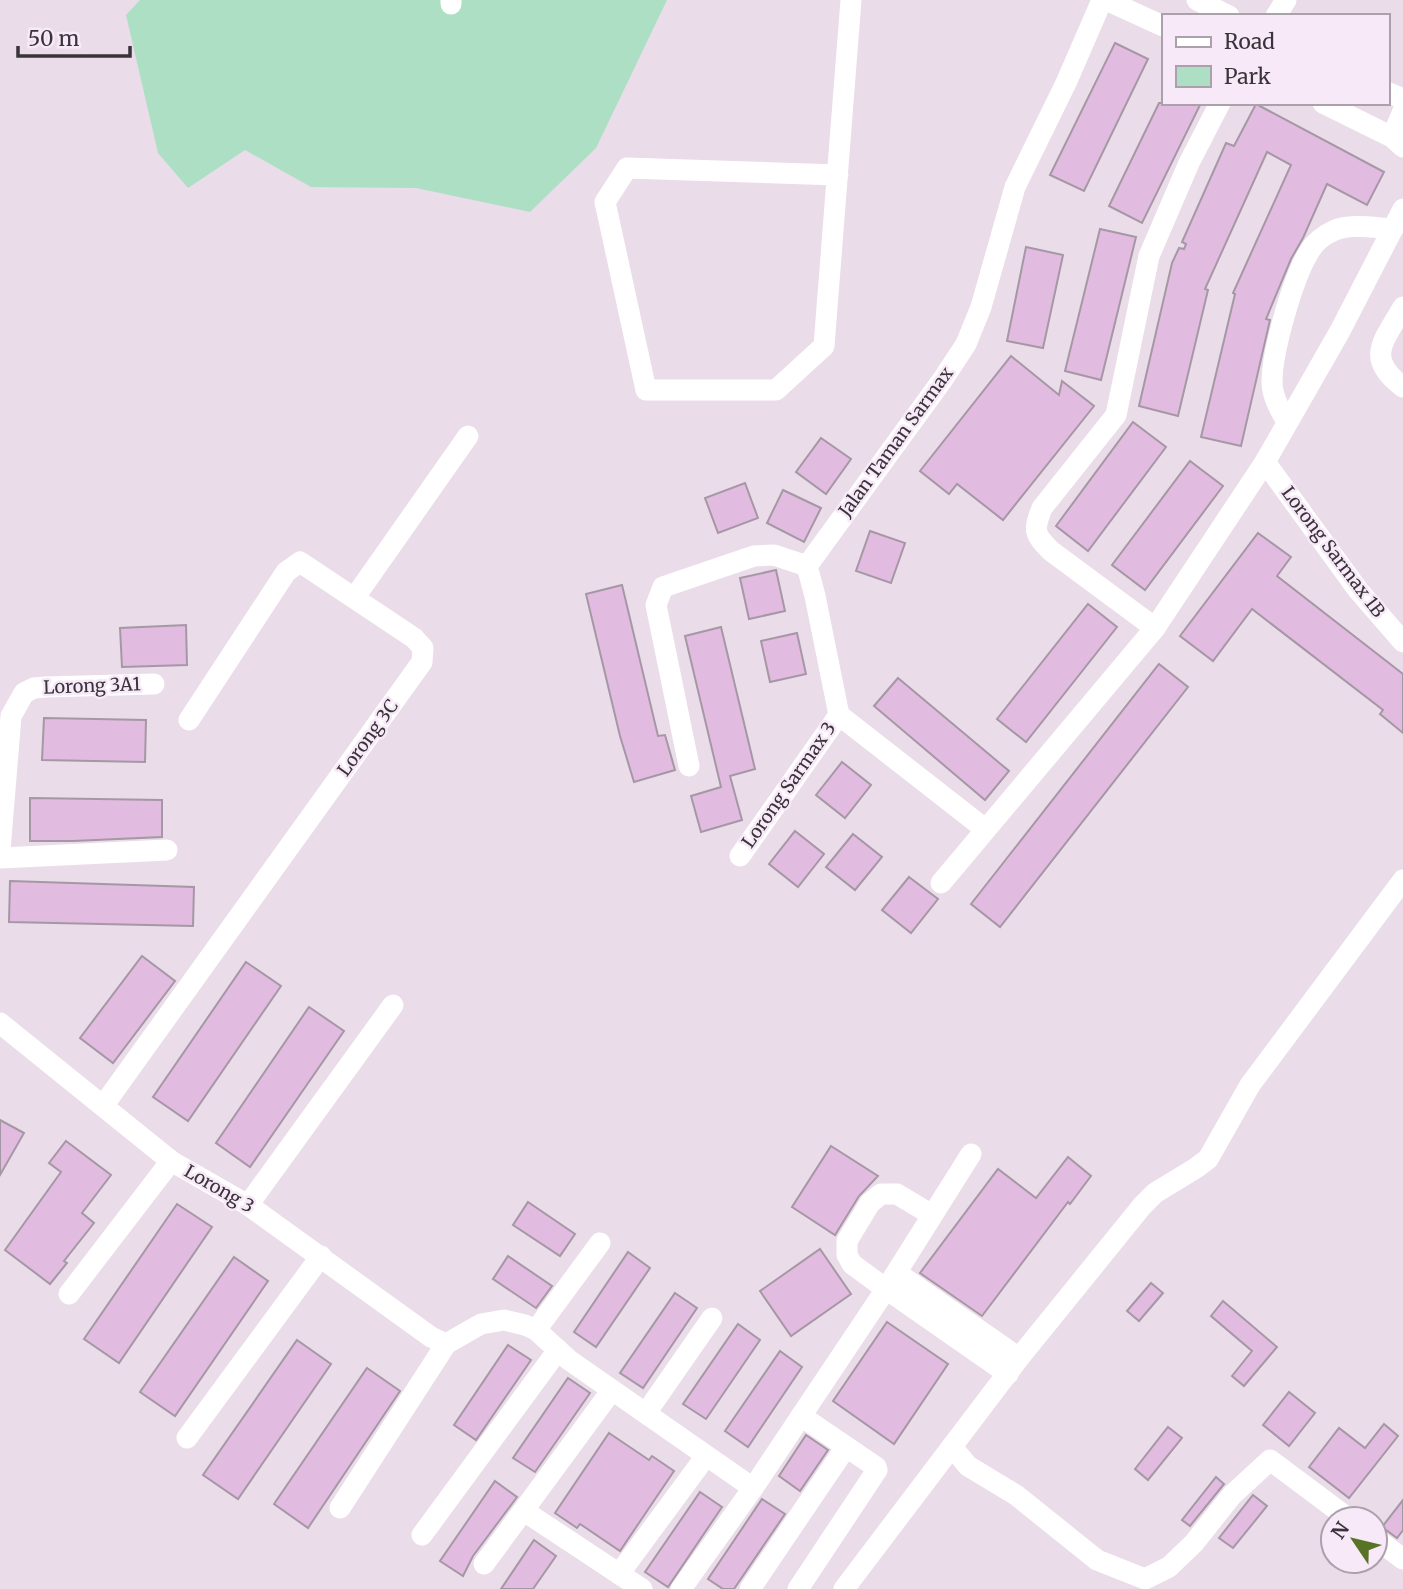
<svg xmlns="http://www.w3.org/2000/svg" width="1403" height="1589" viewBox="0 0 1403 1589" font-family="Merriweather,serif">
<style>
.green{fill:#addfc5}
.building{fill:#e2bbe1;stroke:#a598a4;stroke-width:2}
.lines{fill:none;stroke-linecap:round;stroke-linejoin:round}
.minor{stroke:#fff;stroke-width:21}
.labels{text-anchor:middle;stroke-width:5;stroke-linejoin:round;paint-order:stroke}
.street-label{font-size:18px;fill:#393439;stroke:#f7e9f7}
</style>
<rect width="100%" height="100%" fill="#eadce9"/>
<path class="green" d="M140,0H667L596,148L530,212L416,188L311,187L245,150L188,188L158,153L126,15Z"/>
<g class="building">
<path d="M1115,43L1148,59L1084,191L1050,175Z"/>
<path d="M1159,103H1201L1142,223L1109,206Z"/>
<path d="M1256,104L1384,172L1367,205L1327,184L1303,238L1291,259L1266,319L1270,320L1241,446L1201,437L1235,294L1233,293L1291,165L1267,152L1205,289L1208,290L1178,416L1139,406L1172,263L1179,248L1184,249L1186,244L1182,242L1226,143L1234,146Z"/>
<path d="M1100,229L1136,237L1101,380L1065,371Z"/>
<path d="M1026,247L1063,255L1043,348L1007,341Z"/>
<path d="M1011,356L1059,395L1062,381L1094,406L1003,520L957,484L949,494L920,471Z"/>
<path d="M1133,422L1166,447L1088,551L1056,526Z"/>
<path d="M821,438L851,459L826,494L796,472Z"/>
<path d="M1190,461L1223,486L1145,590L1112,565Z"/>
<path d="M745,483L758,518L718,533L705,498Z"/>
<path d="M783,490L821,508L804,542L767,523Z"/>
<path d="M870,531L905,543L891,583L856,571Z"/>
<path d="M1258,533L1291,557L1277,576L1403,674V733L1380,714L1383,710L1252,609L1213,661L1180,636Z"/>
<path d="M776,570L785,611L749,619L740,578Z"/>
<path d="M622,585L658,736L665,735L675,770L634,782L620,736L586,594Z"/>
<path d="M1088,604L1117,627L1026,742L997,719Z"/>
<path d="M186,625L187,665L122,667L120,628Z"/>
<path d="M721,627L755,769L730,776L742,820L701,832L691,796L721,787L685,636Z"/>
<path d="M797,633L806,674L770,682L761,641Z"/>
<path d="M1159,664L1188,687L1000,927L971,904Z"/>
<path d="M898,678L1009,771L985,800L874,706Z"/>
<path d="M44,718L146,720L145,762L42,760Z"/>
<path d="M842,762L871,785L845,818L816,795Z"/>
<path d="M30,798L162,800V837L73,841H30Z"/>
<path d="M795,831L824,854L798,887L769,864Z"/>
<path d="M853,834L882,857L855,890L826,867Z"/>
<path d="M909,877L938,899L911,933L882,910Z"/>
<path d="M10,881L194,887L193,926L9,922Z"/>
<path d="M142,956L175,981L113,1063L80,1038Z"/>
<path d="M246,962L281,986L188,1121L153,1097Z"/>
<path d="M309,1007L344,1031L250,1167L216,1143Z"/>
<path d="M0,1120L24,1133L0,1175Z"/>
<path d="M66,1141L111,1175L82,1213L94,1223L64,1261L67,1263L50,1284L5,1250L61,1172L49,1163Z"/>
<path d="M831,1146L878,1176L859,1196L835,1235L792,1207Z"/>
<path d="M1068,1157L1091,1176L1070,1204L1068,1202L982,1316L920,1273L998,1169L1036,1198Z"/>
<path d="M528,1202L575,1234L560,1256L513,1225Z"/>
<path d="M177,1204L212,1227L119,1363L84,1339Z"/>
<path d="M820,1249L851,1294L791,1336L760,1291Z"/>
<path d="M628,1252L650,1268L596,1347L574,1332Z"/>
<path d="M508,1256L552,1286L536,1308L493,1279Z"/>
<path d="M234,1257L268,1281L175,1416L140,1392Z"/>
<path d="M1151,1283L1163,1293L1139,1321L1127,1311Z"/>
<path d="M675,1293L697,1308L643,1388L620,1373Z"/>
<path d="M1223,1301L1277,1347L1244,1386L1232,1376L1252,1351L1211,1316Z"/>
<path d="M887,1322L948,1364L894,1444L833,1401Z"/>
<path d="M738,1324L760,1340L706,1419L683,1404Z"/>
<path d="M297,1340L331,1364L238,1499L203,1475Z"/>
<path d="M508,1345L531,1360L476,1440L454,1425Z"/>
<path d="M780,1351L802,1367L748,1447L725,1431Z"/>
<path d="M367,1368L400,1391L308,1528L274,1504Z"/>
<path d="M568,1378L590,1393L535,1472L513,1458Z"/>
<path d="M1289,1392L1315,1413L1289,1446L1263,1425Z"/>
<path d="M1384,1424L1398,1436L1349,1498L1309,1467L1339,1428L1365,1448Z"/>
<path d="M1168,1427L1182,1438L1148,1480L1135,1469Z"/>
<path d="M609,1433L649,1460L652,1456L674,1471L620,1551L580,1524L577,1528L555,1513Z"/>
<path d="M806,1435L828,1450L800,1491L779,1476Z"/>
<path d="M1216,1477L1224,1484L1190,1526L1182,1520Z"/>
<path d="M495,1481L517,1497L473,1556L463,1576L440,1561Z"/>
<path d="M700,1492L722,1507L668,1587L645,1572Z"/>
<path d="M1253,1495L1267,1506L1233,1548L1219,1538Z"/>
<path d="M762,1499L785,1514L734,1589H723L708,1579Z"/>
<path d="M1403,1500V1530L1397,1538L1382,1527Z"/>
<path d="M534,1540L556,1556L533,1589H501Z"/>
</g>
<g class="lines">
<g class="minor">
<path d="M451,0V4"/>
<path d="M1106,0L1163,26"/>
<path d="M1197,0L1229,16"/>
<path d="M1276,16L1286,0"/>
<path d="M1387,92L1403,99"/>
<path d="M1323,103L1392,137L1403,147"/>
<path d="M1392,137L1403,111"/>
<path d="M838,175L627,168L605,202L646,390H776L824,346L851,0"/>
<path d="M1403,307C1384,341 1364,358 1403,387"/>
<path d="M1287,422C1280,410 1272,396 1272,382C1272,351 1293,278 1309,252C1314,243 1324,235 1333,231C1350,223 1375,228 1393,229"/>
<path d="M1265,462L1358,590L1403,642"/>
<path d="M355,597L468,436"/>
<path d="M1155,628L1051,551C1034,534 1033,531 1042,508L1116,415L1149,256L1189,163L1220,103"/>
<path d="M689,766L656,605L663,587L754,556L774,555L807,566"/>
<path d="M985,829L839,715L815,596L807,566L943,379L966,344L981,307L1015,187L1066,83L1102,0"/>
<path d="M0,850L11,716L24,693L34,688L46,687L154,684"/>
<path d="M740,856L839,715"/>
<path d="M0,858L167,850"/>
<path d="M941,883L1155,628L1265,462L1340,331L1403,209"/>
<path d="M0,1023L171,1161L248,1205L431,1337L446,1344"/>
<path d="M103,1106L422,662L423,648L414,638L300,562L286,572L189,720"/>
<path d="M248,1205L393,1005"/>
<path d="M932,1215L897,1194H881L870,1203L847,1241V1255L852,1264L886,1289L1008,1374"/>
<path d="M897,1273L1019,1358"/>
<path d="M69,1294L171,1161"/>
<path d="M536,1330L600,1243"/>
<path d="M646,1413L712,1318"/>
<path d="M187,1438L321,1256"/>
<path d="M952,1447L968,1466L1016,1495L1097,1560L1145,1579L1169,1567L1194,1543L1232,1495L1270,1460L1349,1519"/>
<path d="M340,1508L446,1344L481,1324L504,1320L525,1325L536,1330L569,1360L753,1488"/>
<path d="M524,1511L642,1589"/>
<path d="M422,1535L558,1350"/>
<path d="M1375,1538L1403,1559"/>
<path d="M484,1564L612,1390"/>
<path d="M619,1574L706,1456"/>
<path d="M681,1589L753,1488L886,1289L971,1154"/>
<path d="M750,1589L846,1447"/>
<path d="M798,1589L877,1470L876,1467L801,1416"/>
<path d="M844,1589L1019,1358L1142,1206L1155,1193L1196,1168L1208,1159L1250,1085L1403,880"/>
</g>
</g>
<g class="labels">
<g class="street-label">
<text transform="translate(896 442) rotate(-54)" y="6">Jalan Taman Sarmax</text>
<text transform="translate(1333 552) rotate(53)" y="6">Lorong Sarmax 1B</text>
<text transform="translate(92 686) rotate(-2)" y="6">Lorong 3A1</text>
<text transform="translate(368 738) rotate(-54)" y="6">Lorong 3C</text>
<text transform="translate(789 785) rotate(-55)" y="6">Lorong Sarmax 3</text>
<text transform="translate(219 1189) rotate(30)" y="6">Lorong 3</text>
</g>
</g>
<rect x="1162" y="14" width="228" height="91" fill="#f7e9f7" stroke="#aba1ab" stroke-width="2"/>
<rect x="1176" y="37" width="35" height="10" fill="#ffffff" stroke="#aba1ab" stroke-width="2"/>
<text x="1224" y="49" font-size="21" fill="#393439">Road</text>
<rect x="1176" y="66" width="35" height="21" fill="#addfc5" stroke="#aba1ab" stroke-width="2"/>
<text x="1224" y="84" font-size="21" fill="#393439">Park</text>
<g transform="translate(1354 1540) rotate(305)"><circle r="33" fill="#f7e9f7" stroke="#aba1ab" stroke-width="2"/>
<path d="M0-5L12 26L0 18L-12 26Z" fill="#587326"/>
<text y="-10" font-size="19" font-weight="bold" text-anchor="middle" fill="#393439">N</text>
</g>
<path d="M18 46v10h112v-10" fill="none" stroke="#393439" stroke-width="3.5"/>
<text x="28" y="46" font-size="21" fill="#393439" stroke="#f7e9f7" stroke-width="5" paint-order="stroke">50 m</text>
</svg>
